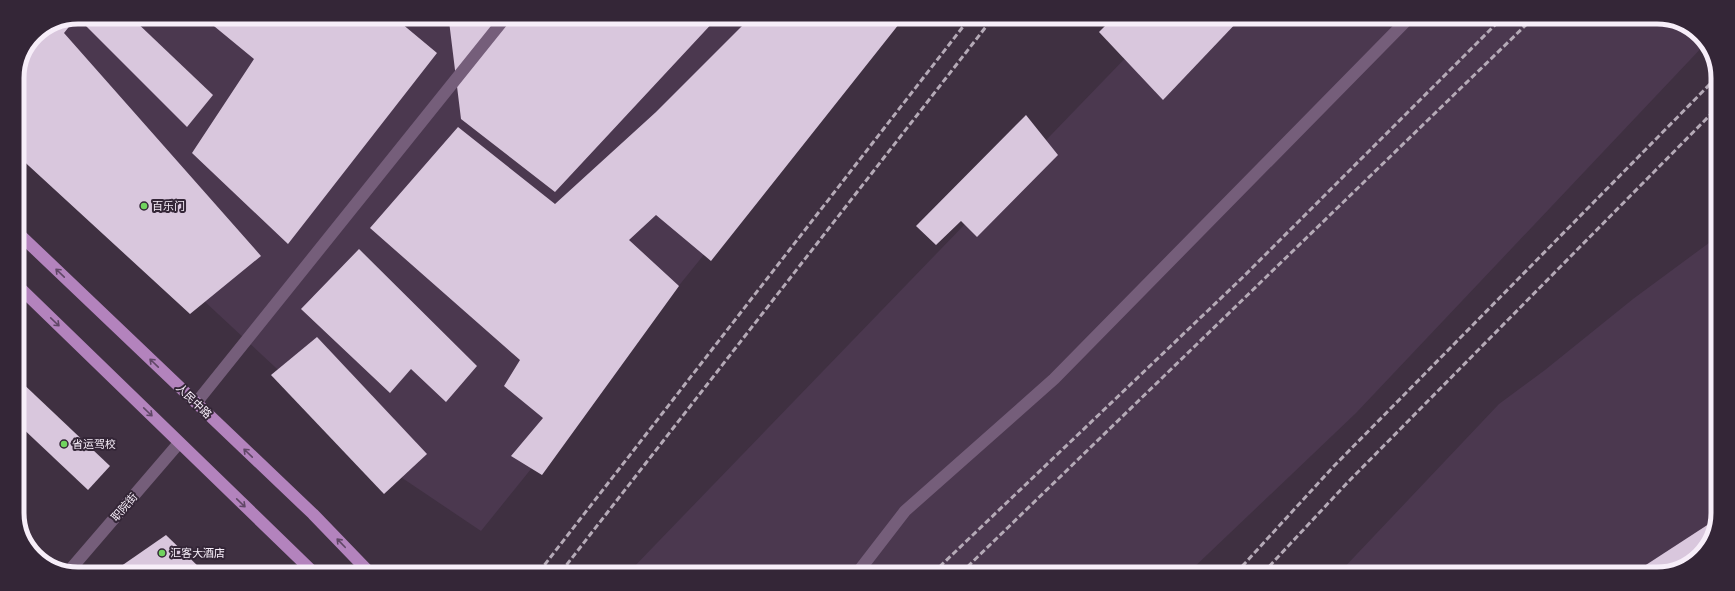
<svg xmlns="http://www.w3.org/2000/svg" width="1735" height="591" viewBox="0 0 1735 591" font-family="'Roboto Condensed','Noto Sans SC',sans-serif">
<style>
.built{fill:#4b384f}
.building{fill:#d9c7dd}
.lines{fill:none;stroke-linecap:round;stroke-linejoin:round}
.minor{stroke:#755e7a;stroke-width:12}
.major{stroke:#b383bd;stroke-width:12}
.rail{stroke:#b5aab7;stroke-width:3;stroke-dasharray:6 3;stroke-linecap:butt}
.oneway{stroke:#604766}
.poi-dot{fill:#70d35f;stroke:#342637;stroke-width:1.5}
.labels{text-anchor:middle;stroke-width:4;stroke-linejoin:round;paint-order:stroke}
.poi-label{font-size:11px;fill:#f7eef9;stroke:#342637;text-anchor:start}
.street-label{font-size:11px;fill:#f7eef9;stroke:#342637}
.rim{fill:none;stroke:#f7eef9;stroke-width:5}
</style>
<rect width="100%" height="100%" fill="#3f3041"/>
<g class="built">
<path d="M78,17L894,19L481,531L374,459L17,127V75L35,35Z"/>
<path d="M1163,19L1676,20L1705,41L1706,43L1356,413L1188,573L629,572Z"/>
<path d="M1717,237L1715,532L1694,561L1657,574L1339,573L1499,404L1545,370L1633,299Z"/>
</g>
<g class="building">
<path d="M92,17H131L213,95L187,127L84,24Z"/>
<path d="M203,17L395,18L437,53L288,244L192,153L254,59Z"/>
<path d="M76,18L64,33L261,256L190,314L17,155V75L35,35Z"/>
<path d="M445,18H717L555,192L461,119L449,21Z"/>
<path d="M750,18L903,19L711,261L656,215L629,240L679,286L542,475L511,456L543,418L504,386L520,360L370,228L458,127L555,204L656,112Z"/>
<path d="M1112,19H1240L1163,100L1099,32Z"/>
<path d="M1026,115L1058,155L977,237L961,221L936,245L916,226Z"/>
<path d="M359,249L477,366L446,402L411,369L390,393L301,309Z"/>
<path d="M317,337L427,454L384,494L271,375Z"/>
<path d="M17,378L110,466L88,490L17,423Z"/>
<path d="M1715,520V532L1694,561L1657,574H1632Z"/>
<path d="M166,535L203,571H114Z"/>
</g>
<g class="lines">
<g class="minor">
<path d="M196,403L505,18"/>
<path d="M69,571L179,443"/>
<path d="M858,572L905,511L1054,379L1407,20"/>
</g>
<g class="major">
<path d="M17,232L313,514L368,571"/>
<path d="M17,285L312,571"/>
</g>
<g class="rail">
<path d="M539,572L969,19"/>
<path d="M561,572L992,19"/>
<path d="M933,573L1242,278L1500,20"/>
<path d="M961,573L1531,20"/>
<path d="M1236,573L1333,467L1718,76"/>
<path d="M1263,573L1348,482L1718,107"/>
</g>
</g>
<defs><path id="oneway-shaft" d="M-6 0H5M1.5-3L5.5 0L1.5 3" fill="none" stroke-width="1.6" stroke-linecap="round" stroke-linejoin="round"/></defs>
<g class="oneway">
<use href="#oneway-shaft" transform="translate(60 273) rotate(-136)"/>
<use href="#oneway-shaft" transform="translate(55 322) rotate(44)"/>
<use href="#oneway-shaft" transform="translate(154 363) rotate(-136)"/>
<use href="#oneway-shaft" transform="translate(148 412) rotate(44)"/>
<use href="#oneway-shaft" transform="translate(248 453) rotate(-136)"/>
<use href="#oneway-shaft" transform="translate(241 503) rotate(44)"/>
<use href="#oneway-shaft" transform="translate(341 543) rotate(-134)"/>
</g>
<g class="poi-dot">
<circle cx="144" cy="206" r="4"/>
<circle cx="64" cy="444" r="4"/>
<circle cx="162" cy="553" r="4"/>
</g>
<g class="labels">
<g class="poi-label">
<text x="152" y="210">百乐门</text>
<text x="72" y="448">省运驾校</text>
<text x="170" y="557">汇客大酒店</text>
</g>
<g class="street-label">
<text transform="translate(194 401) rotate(44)" y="4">人民中路</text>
<text transform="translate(124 507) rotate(-49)" y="4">职院街</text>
</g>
</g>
<path d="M0 0H1735V591H0ZM78 24H1657A54 54 0 0 1 1711 78V513A54 54 0 0 1 1657 567H78A54 54 0 0 1 24 513V78A54 54 0 0 1 78 24Z" fill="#342637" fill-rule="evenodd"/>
<path class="rim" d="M78 24H1657A54 54 0 0 1 1711 78V513A54 54 0 0 1 1657 567H78A54 54 0 0 1 24 513V78A54 54 0 0 1 78 24Z"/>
</svg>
